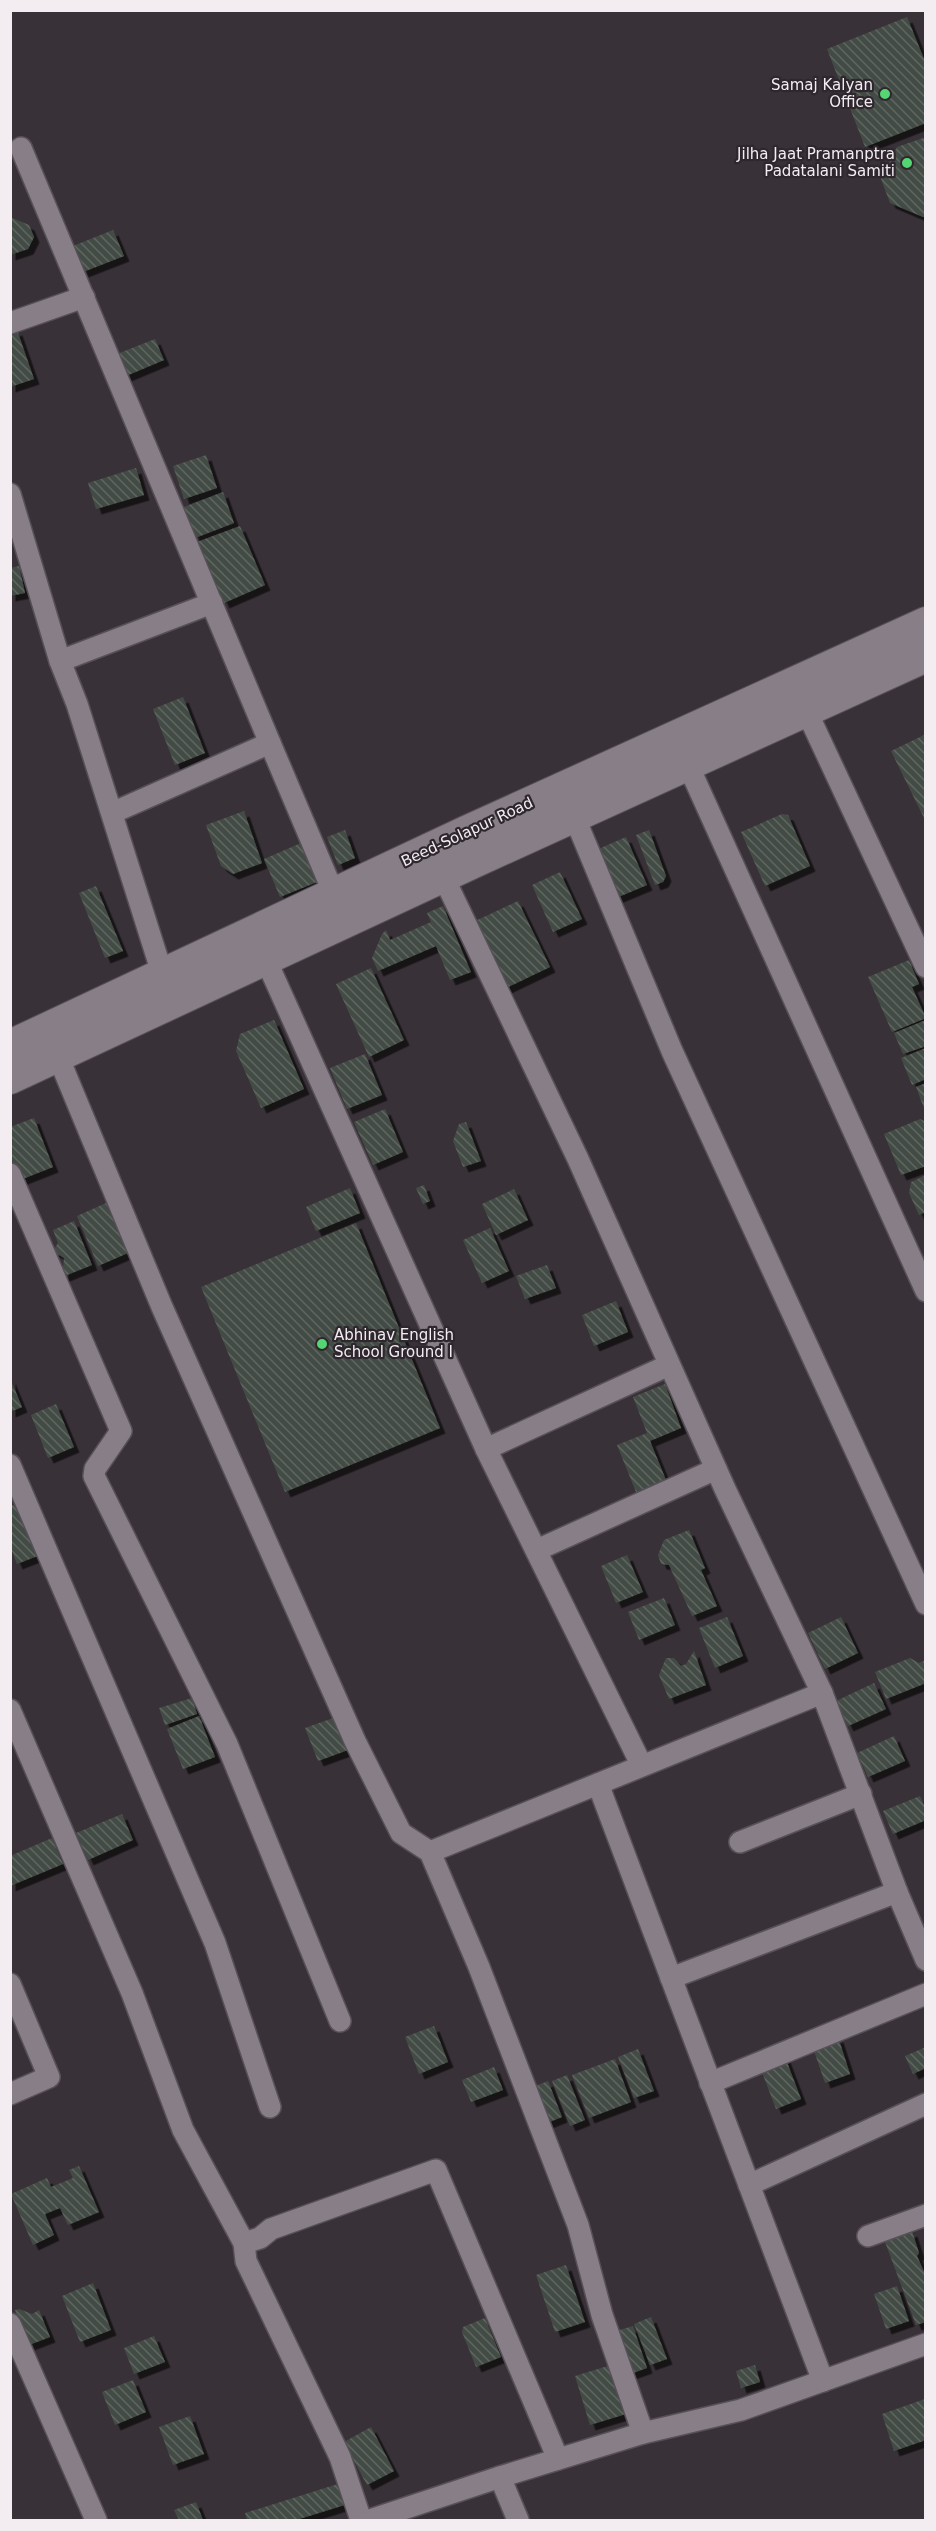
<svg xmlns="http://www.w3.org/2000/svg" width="936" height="2531" viewBox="0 0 936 2531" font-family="'DejaVu Sans',sans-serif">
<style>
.building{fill:url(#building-back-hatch);filter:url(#shadow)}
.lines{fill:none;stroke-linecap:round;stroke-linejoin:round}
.minor-casing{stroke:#575057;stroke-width:24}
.secondary-casing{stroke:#575057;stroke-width:34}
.minor{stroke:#877e87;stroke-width:21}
.secondary{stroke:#877e87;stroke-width:32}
.poi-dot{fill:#54d672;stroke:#2f272e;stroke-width:2}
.labels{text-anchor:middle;stroke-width:4.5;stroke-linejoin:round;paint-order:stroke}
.poi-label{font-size:15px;fill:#f3edf2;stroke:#2f272e;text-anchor:end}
.street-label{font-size:15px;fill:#f3edf2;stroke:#2f272e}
</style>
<defs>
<pattern id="building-back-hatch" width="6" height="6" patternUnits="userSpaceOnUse" patternTransform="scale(1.5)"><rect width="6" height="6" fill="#434c44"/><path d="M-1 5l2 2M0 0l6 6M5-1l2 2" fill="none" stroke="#5f665f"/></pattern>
<filter id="shadow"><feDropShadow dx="5.5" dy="5.5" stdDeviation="0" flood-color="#0009"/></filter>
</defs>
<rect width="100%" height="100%" fill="#393138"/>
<g class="building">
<path d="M907,17L926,64V123L865,147L827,49Z"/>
<path d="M926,137V217H923L890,203L881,179L897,147Z"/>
<path d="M10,217L29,225L34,237L28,249L10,255Z"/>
<path d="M113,230L124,256L83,272L73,246Z"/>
<path d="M17,330L34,379L10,387V332Z"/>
<path d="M155,339L164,360L126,376L117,354Z"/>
<path d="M206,455L217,488L184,499L173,466Z"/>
<path d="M136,468L144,495L96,509L88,483Z"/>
<path d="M223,492L234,523L195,538L184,507Z"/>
<path d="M240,526L265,585L224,603L197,542Z"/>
<path d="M19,566L25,593L10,596V568Z"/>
<path d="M183,697L205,753L175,765L153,709Z"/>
<path d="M926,734V822L891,751Z"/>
<path d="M244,811L262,863L233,874L221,866L206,825Z"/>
<path d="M782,814L788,815L810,866L765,886L741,832Z"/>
<path d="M345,830L355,858L338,865L327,837Z"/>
<path d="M649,830L666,876L663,882L655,885L636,835Z"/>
<path d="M626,837L647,885L616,898L596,850Z"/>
<path d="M301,843L317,882L280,897L264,859Z"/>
<path d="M560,872L582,919L553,932L532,885Z"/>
<path d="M96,886L123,951L105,958L79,893Z"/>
<path d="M518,901L550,967L504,989L473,922Z"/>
<path d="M443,906L471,972L450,980L436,946L378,971L372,958L382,934L386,930L390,940L431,922L427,913Z"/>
<path d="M909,960L919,984L912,987L926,1018L892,1032L868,977Z"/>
<path d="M371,968L404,1040L369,1057L336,984Z"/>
<path d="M274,1020L304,1089L261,1108L236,1051L240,1034Z"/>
<path d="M926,1020V1046L903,1054L894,1033Z"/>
<path d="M926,1048V1079L912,1085L901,1058Z"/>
<path d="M365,1054L382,1095L347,1109L330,1068Z"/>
<path d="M926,1083V1111H925L916,1087Z"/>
<path d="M385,1109L403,1152L373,1165L354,1122Z"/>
<path d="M34,1118L53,1167L20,1180L10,1156V1127Z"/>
<path d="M920,1119L926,1122V1166L901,1175L884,1134Z"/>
<path d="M466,1122L481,1161L463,1167L453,1141L459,1124Z"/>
<path d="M926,1175V1212L919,1215L909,1193L911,1182Z"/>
<path d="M424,1185L430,1201L423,1204L416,1188Z"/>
<path d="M350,1188L360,1213L316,1231L306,1207Z"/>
<path d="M514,1189L528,1220L496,1235L482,1204Z"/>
<path d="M106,1203L128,1253L98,1266L77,1216Z"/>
<path d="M74,1221L92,1265L62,1277L64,1258L53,1251L58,1243L53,1230Z"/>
<path d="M356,1223L440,1428L285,1492L201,1287Z"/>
<path d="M490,1228L509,1271L482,1283L463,1240Z"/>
<path d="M547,1265L556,1288L525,1299L516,1276Z"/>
<path d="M616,1301L628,1332L594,1346L582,1315Z"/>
<path d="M10,1378L22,1407L10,1412Z"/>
<path d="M665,1384L681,1428L650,1441L666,1480L636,1492L617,1445L647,1433L633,1397Z"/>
<path d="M56,1404L74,1447L48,1458L31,1415Z"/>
<path d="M21,1502L40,1555L17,1564L10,1546V1506Z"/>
<path d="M689,1530L705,1568L701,1570L717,1606L692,1616L669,1565L661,1564L658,1555L664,1540Z"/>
<path d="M627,1555L643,1592L616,1603L601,1566Z"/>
<path d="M664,1598L675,1625L639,1640L628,1612Z"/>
<path d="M727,1617L743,1656L715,1668L699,1628Z"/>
<path d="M841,1617L858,1653L825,1669L808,1633Z"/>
<path d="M694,1651L706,1685L669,1699L659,1675L666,1658H674L681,1666L686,1664Z"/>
<path d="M910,1658L919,1663L926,1660V1683L886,1699L875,1672Z"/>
<path d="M874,1683L886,1709L848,1726L836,1701Z"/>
<path d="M192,1698L197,1714L165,1725L159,1708Z"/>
<path d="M199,1716L215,1757L183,1769L167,1729Z"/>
<path d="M336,1717L348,1750L318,1761L305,1728Z"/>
<path d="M894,1736L905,1761L868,1777L857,1753Z"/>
<path d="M920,1796L926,1809V1820L893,1834L883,1811Z"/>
<path d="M122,1814L133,1840L88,1860L76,1833Z"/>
<path d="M52,1838L63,1864L10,1886V1856Z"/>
<path d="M434,2026L448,2062L419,2074L405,2037Z"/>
<path d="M838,2037L850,2074L825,2083L812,2045Z"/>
<path d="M926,2047V2068L913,2074L905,2056Z"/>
<path d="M638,2049L654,2091L634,2098L618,2057Z"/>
<path d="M785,2057L801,2099L776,2109L760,2067Z"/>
<path d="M615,2059L631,2102L589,2118L572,2075Z"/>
<path d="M494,2067L503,2090L471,2102L462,2080Z"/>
<path d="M567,2075L585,2120L570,2126L552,2081Z"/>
<path d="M548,2081L562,2117L547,2123L533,2087Z"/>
<path d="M79,2166L99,2212L68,2225L60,2208L45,2214L54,2235L33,2245L11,2194L47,2178L51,2187L73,2178L69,2170Z"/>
<path d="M912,2231L919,2253L917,2256L926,2276V2322L916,2325L885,2242Z"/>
<path d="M566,2265L585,2322L555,2332L536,2275Z"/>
<path d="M93,2283L111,2330L80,2342L62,2296Z"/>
<path d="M897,2286L909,2321L886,2329L874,2294Z"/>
<path d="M19,2309L32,2314L39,2310L50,2337L29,2345L15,2310Z"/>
<path d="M651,2317L667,2359L650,2365L634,2324Z"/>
<path d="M485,2318L501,2357L476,2367L462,2332L463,2327Z"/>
<path d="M633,2326L647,2368L630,2374L616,2331Z"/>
<path d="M154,2336L165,2362L134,2374L124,2348Z"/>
<path d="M611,2365L626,2414L590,2425L575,2376Z"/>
<path d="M755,2365L760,2382L741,2388L736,2371Z"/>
<path d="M133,2380L146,2412L115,2425L102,2392Z"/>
<path d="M925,2399L926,2440L894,2451L882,2414Z"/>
<path d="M190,2416L204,2454L173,2465L159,2427Z"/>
<path d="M371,2427L394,2471L367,2485L344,2442Z"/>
<path d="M341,2483L348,2504L296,2520H247L245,2513Z"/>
<path d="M196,2502L203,2520H179L174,2510Z"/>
</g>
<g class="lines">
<defs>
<g id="minor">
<path d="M21,148L270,743L112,813"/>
<path d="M10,323L84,297"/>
<path d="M10,494L60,661L77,704L163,976"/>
<path d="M60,661L212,603"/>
<path d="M806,710L926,967"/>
<path d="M270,743L334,894"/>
<path d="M688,765L926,1291"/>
<path d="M574,816L672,1051L926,1604"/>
<path d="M443,876L578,1159L725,1489L822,1693L897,1892L926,1960"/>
<path d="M266,960L486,1449L641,1764"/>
<path d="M56,1057L62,1066L162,1307L355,1741L401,1833L430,1852L479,1967L578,2225L602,2315L643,2433L741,2410L926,2344"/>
<path d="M10,1174L121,1431L95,1469L94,1476L227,1744L340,2021"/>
<path d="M486,1449L669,1365"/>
<path d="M10,1465L215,1943L270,2107"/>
<path d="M537,1550L716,1469"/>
<path d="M10,1710L132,1993L183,2130L244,2243L246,2261L340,2457L361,2520"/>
<path d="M598,1784L823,2381"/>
<path d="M740,1842L861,1794"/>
<path d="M430,1852L822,1693"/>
<path d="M671,1978L897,1892"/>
<path d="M10,1984L49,2077L10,2094"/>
<path d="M710,2083L926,1994"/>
<path d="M749,2185L926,2104"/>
<path d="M868,2236L926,2215"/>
<path d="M244,2243L260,2238L271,2229L436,2170L558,2459"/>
<path d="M10,2324L96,2520"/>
<path d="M500,2477L518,2520"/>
<path d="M370,2520L500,2477L643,2433"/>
</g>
<g id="secondary">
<path d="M10,1046L466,832L926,623"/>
<path d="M10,1078L478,860L926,656"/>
</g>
</defs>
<use href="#minor" class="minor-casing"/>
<use href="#secondary" class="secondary-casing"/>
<use href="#minor" class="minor"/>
<use href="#secondary" class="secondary"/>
</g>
<g class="poi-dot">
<circle cx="885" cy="94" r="6"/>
<circle cx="907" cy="163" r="6"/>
<circle cx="322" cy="1344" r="6"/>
</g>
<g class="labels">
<g class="poi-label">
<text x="873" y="90">Samaj Kalyan<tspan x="873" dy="17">Office</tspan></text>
<text x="895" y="159">Jilha Jaat Pramanptra<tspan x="895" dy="17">Padatalani Samiti</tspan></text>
<text x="334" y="1340" text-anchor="start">Abhinav English<tspan x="334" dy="17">School Ground I</tspan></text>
</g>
<g class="street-label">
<text transform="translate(467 832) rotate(-25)" y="5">Beed-Solapur Road</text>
</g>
</g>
<rect width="936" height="2531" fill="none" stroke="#f3edf2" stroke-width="24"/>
</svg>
